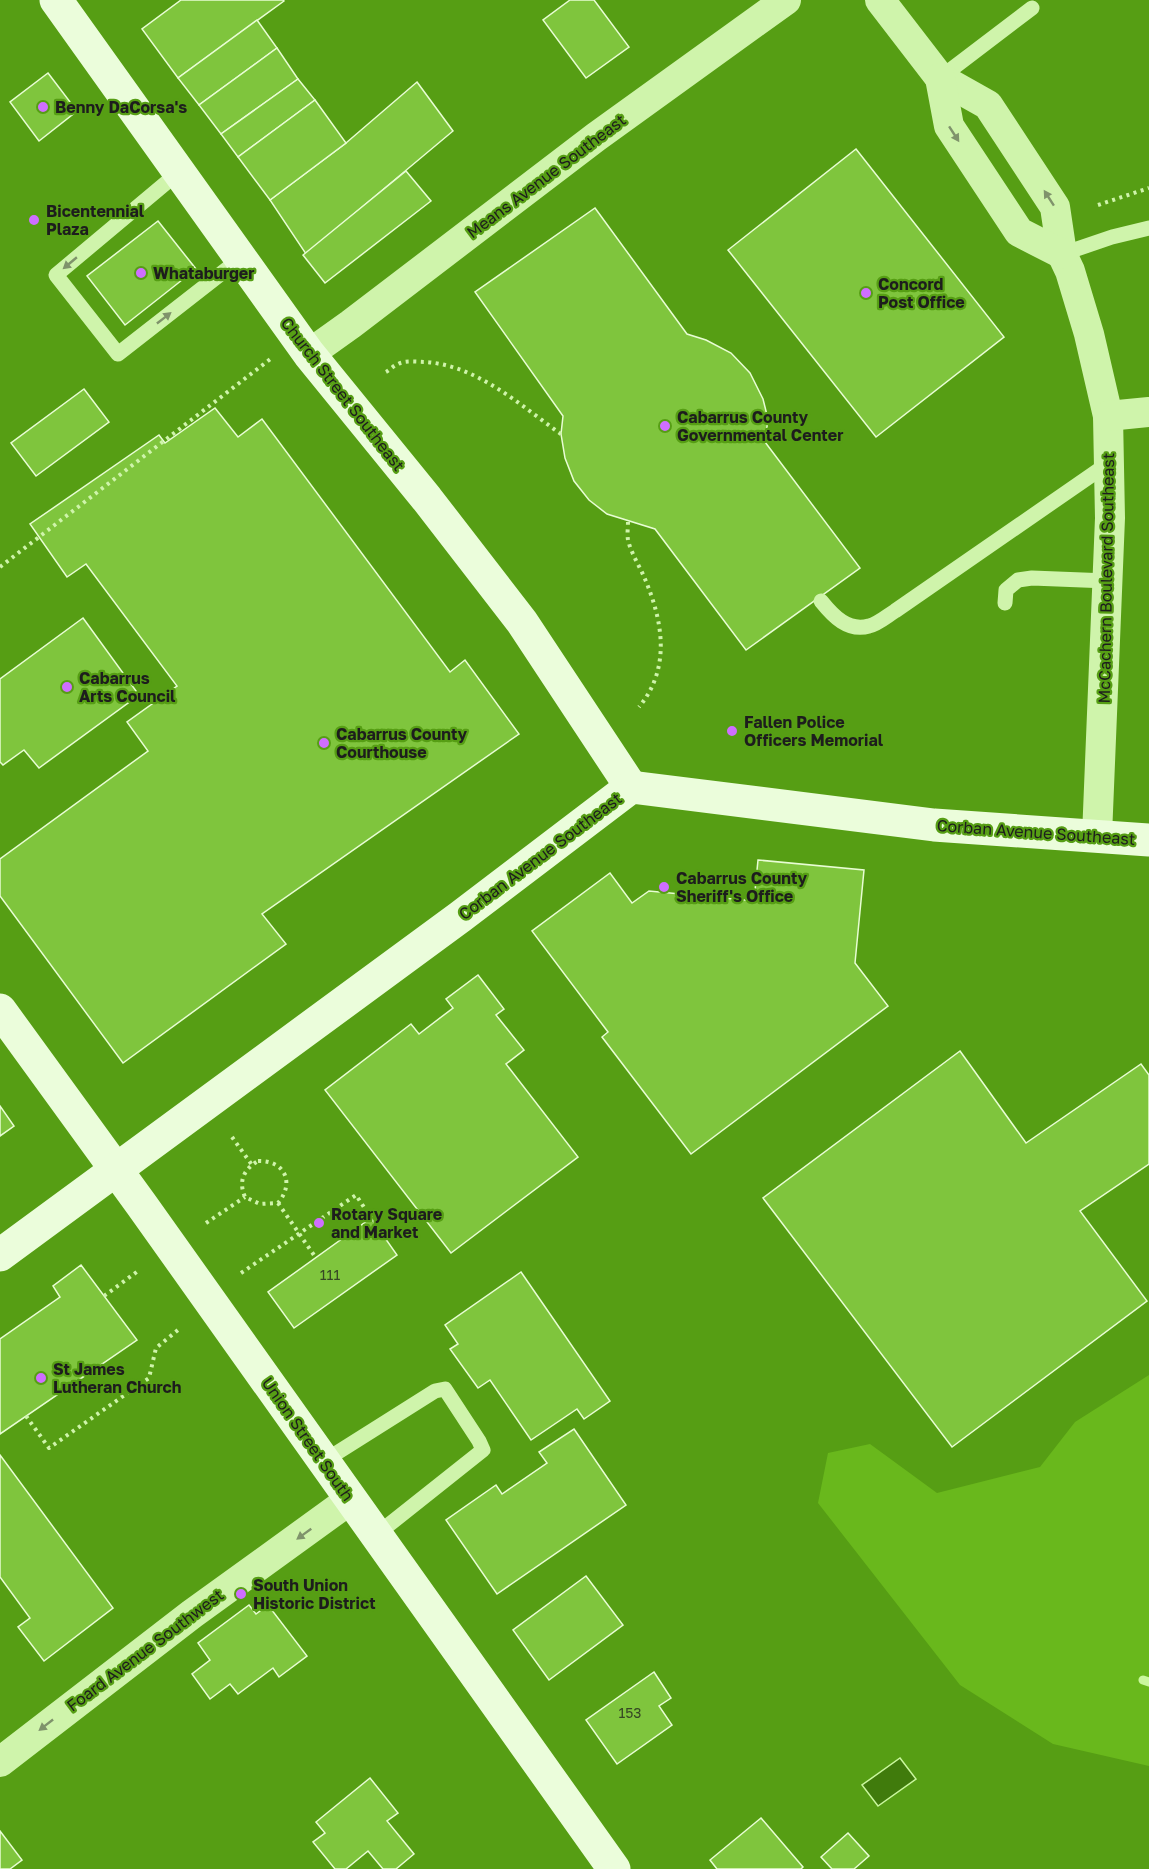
<svg xmlns="http://www.w3.org/2000/svg" width="1149" height="1869" viewBox="0 0 1149 1869" font-family="'Golos Text',sans-serif">
<style>
.green{fill:#69b81c}
.water{fill:#407b0c;stroke:#caf79e;stroke-width:1.5}
.lines{fill:none;stroke-linecap:round;stroke-linejoin:round}
.stream{stroke:#caf79e;stroke-width:9}
.building{fill:#7fc53d;stroke:#e8fdd4;stroke-width:1.5}
.path{stroke:#cff4ab;stroke-width:4;stroke-dasharray:3 4.5;stroke-linecap:butt}
.lane{stroke:#cff4ab;stroke-width:15}
.street{stroke:#cff4ab;stroke-width:30}
.secondary{stroke:#ebfddb;stroke-width:33}
.oneway{fill:#7f936b}
.poi-dot{fill:#cf6eff;stroke:#569e14;stroke-width:2}
.labels{text-anchor:middle;stroke-width:4.5;stroke-linejoin:round;paint-order:stroke}
.number-label{font-size:14px;fill:#364725}
.poi-label{font-size:16px;font-weight:bold;fill:#1d1d1d;stroke:#569e14;text-anchor:start}
.street-label{font-size:16px;fill:#1d1d1d;stroke:#569e14}
</style>
<rect width="100%" height="100%" fill="#569e14"/>
<path class="green" d="M1149,1375V1766L1053,1744L960,1685L818,1503L828,1453L870,1444L937,1493L1040,1467L1075,1422Z"/>
<path class="water" d="M900,1758L916,1779L878,1806L862,1785Z"/>
<g class="lines">
<path class="stream" d="M1143,1680L1149,1682"/>
</g>
<g class="building">
<path d="M181,0H283L284,1L178,78L142,29Z"/>
<path d="M570,0H594L629,47L586,78L543,20Z"/>
<path d="M257,20L277,48L199,105L178,78Z"/>
<path d="M277,48L298,79L221,134L199,105Z"/>
<path d="M48,73L77,111L39,141L10,102Z"/>
<path d="M298,79L315,100L238,157L221,134Z"/>
<path d="M417,82L453,131L306,254L270,200L346,143Z"/>
<path d="M315,100L346,143L270,200L238,157Z"/>
<path d="M856,149L1004,337L876,437L728,250Z"/>
<path d="M406,171L431,201L325,283L303,255Z"/>
<path d="M595,208L687,334L706,340L731,353L750,373L763,399L768,419L765,442L860,568L746,650L655,529L607,514L589,500L574,481L565,458L561,434L563,416L475,292Z"/>
<path d="M158,221L196,269L125,325L87,276Z"/>
<path d="M84,389L109,422L36,476L11,443Z"/>
<path d="M215,408L238,437L262,419L450,672L465,660L519,734L262,914L286,944L123,1063L0,896V859L148,751L127,722L177,686L86,564L67,577L30,524L159,435L165,443Z"/>
<path d="M83,618L139,695L39,768L24,750L3,765L0,762V679Z"/>
<path d="M758,860L864,870L855,963L888,1006L691,1154L602,1037L608,1032L532,931L610,873L632,903L649,891L754,901Z"/>
<path d="M478,975L504,1009L496,1015L524,1050L506,1064L578,1157L451,1253L325,1090L411,1024L419,1034L453,1008L446,999Z"/>
<path d="M960,1051L1026,1143L1141,1064L1149,1075V1164L1080,1211L1147,1301L952,1447L763,1198Z"/>
<path d="M0,1106L14,1126L0,1136Z"/>
<path d="M371,1218L397,1255L294,1328L268,1292Z"/>
<path d="M81,1265L137,1340L0,1434V1339L60,1297L53,1286Z"/>
<path d="M521,1272L610,1401L584,1419L577,1409L531,1440L490,1380L478,1388L450,1349L458,1344L445,1325Z"/>
<path d="M574,1429L626,1505L497,1594L446,1520L496,1485L502,1494L547,1463L539,1452Z"/>
<path d="M0,1455L113,1608L44,1661L18,1627L30,1618L0,1577Z"/>
<path d="M586,1576L623,1625L549,1680L513,1630Z"/>
<path d="M249,1605L256,1614L268,1605L307,1656L279,1677L273,1668L238,1694L230,1684L210,1699L192,1674L210,1660L198,1643Z"/>
<path d="M654,1672L671,1698L659,1706L672,1725L617,1764L586,1720Z"/>
<path d="M370,1778L398,1813L387,1821L414,1854L396,1869H383L368,1851L346,1869H335L313,1842L325,1833L316,1822Z"/>
<path d="M761,1818L803,1867L801,1869H717L710,1860Z"/>
<path d="M0,1831L22,1860L10,1869H0Z"/>
<path d="M848,1833L869,1856L854,1869H832L821,1857Z"/>
</g>
<g class="lines">
<g class="path">
<path d="M1098,205L1149,188"/>
<path d="M386,372C390,370 394,365 398,364C406,360 417,362 426,362C478,366 520,405 561,434"/>
<path d="M628,522C628,527 627,534 628,540C631,553 640,567 645,579C663,622 671,668 639,707"/>
<path d="M0,567L273,357"/>
<path d="M232,1137L252,1165"/>
<path d="M258,1161C285,1160 295,1183 278,1203L260,1204L245,1197C238,1181 244,1169 258,1161Z"/>
<path d="M278,1203L316,1258"/>
<path d="M206,1223L245,1197"/>
<path d="M241,1273L356,1195L371,1218"/>
<path d="M104,1296L138,1271"/>
<path d="M26,1416L49,1448L149,1378L156,1348L178,1330"/>
</g>
<g class="lane">
<path d="M940,78L1032,8"/>
<path d="M179,172L56,275L118,354L241,258"/>
<path d="M1062,254L1112,237L1149,228"/>
<path d="M821,601C833,616 848,632 869,626C878,624 887,616 895,611L1109,463"/>
<path d="M1005,603L1006,590L1018,580L1032,578L1108,581"/>
<path d="M324,1461L435,1391L445,1389L479,1441L483,1450L376,1535"/>
</g>
<g class="street">
<path d="M880,0L940,78L988,105L1055,207L1062,254L1070,271L1089,334L1108,416L1110,518L1097,836"/>
<path d="M940,78L949,126L1019,232L1062,254"/>
<path d="M309,354L351,324L596,137L786,0"/>
<path d="M1108,416L1149,412"/>
<path d="M0,1762L192,1614L351,1499"/>
</g>
<g class="secondary">
<path d="M56,0L309,354L427,499L522,622L631,787"/>
<path d="M0,1010L141,1204L614,1869"/>
<path d="M0,1255L460,917L631,787L934,825L1149,840"/>
</g>
</g>
<defs><path id="oneway-solid" d="M-6-.8H1V-3.2L6.5 0L1 3.2V.8H-6Z" transform="scale(1.5)"/></defs>
<g class="oneway">
<use href="#oneway-solid" transform="translate(954 134) rotate(57)"/>
<use href="#oneway-solid" transform="translate(1049 198) rotate(-123)"/>
<use href="#oneway-solid" transform="translate(70 263) rotate(140)"/>
<use href="#oneway-solid" transform="translate(164 318) rotate(-38)"/>
<use href="#oneway-solid" transform="translate(304 1534) rotate(144)"/>
<use href="#oneway-solid" transform="translate(46 1725) rotate(142)"/>
</g>
<g class="poi-dot">
<circle cx="43" cy="107" r="6"/>
<circle cx="34" cy="220" r="6"/>
<circle cx="141" cy="273" r="6"/>
<circle cx="866" cy="293" r="6"/>
<circle cx="665" cy="426" r="6"/>
<circle cx="67" cy="687" r="6"/>
<circle cx="732" cy="731" r="6"/>
<circle cx="324" cy="743" r="6"/>
<circle cx="664" cy="887" r="6"/>
<circle cx="319" cy="1223" r="6"/>
<circle cx="41" cy="1378" r="6"/>
<circle cx="241" cy="1594" r="6"/>
</g>
<g class="labels">
<g class="number-label">
<text x="330" y="1280">111</text>
<text x="630" y="1718">153</text>
</g>
<g class="poi-label">
<text x="55" y="113">Benny DaCorsa's</text>
<text x="46" y="217">Bicentennial<tspan x="46" dy="18">Plaza</tspan></text>
<text x="153" y="279">Whataburger</text>
<text x="878" y="290">Concord<tspan x="878" dy="18">Post Office</tspan></text>
<text x="677" y="423">Cabarrus County<tspan x="677" dy="18">Governmental Center</tspan></text>
<text x="79" y="684">Cabarrus<tspan x="79" dy="18">Arts Council</tspan></text>
<text x="744" y="728">Fallen Police<tspan x="744" dy="18">Officers Memorial</tspan></text>
<text x="336" y="740">Cabarrus County<tspan x="336" dy="18">Courthouse</tspan></text>
<text x="676" y="884">Cabarrus County<tspan x="676" dy="18">Sheriff's Office</tspan></text>
<text x="331" y="1220">Rotary Square<tspan x="331" dy="18">and Market</tspan></text>
<text x="53" y="1375">St James<tspan x="53" dy="18">Lutheran Church</tspan></text>
<text x="253" y="1591">South Union<tspan x="253" dy="18">Historic District</tspan></text>
</g>
<g class="street-label">
<text transform="translate(546 176) rotate(-37)" y="6">Means Avenue Southeast</text>
<text transform="translate(343 394) rotate(52)" y="6">Church Street Southeast</text>
<text transform="translate(1106 578) rotate(-89)" y="6">McCachern Boulevard Southeast</text>
<text transform="translate(1036 832) rotate(4)" y="6">Corban Avenue Southeast</text>
<text transform="translate(540 856) rotate(-37)" y="6">Corban Avenue Southeast</text>
<text transform="translate(308 1439) rotate(55)" y="6">Union Street South</text>
<text transform="translate(145 1650) rotate(-37)" y="6">Foard Avenue Southwest</text>
</g>
</g>
</svg>
